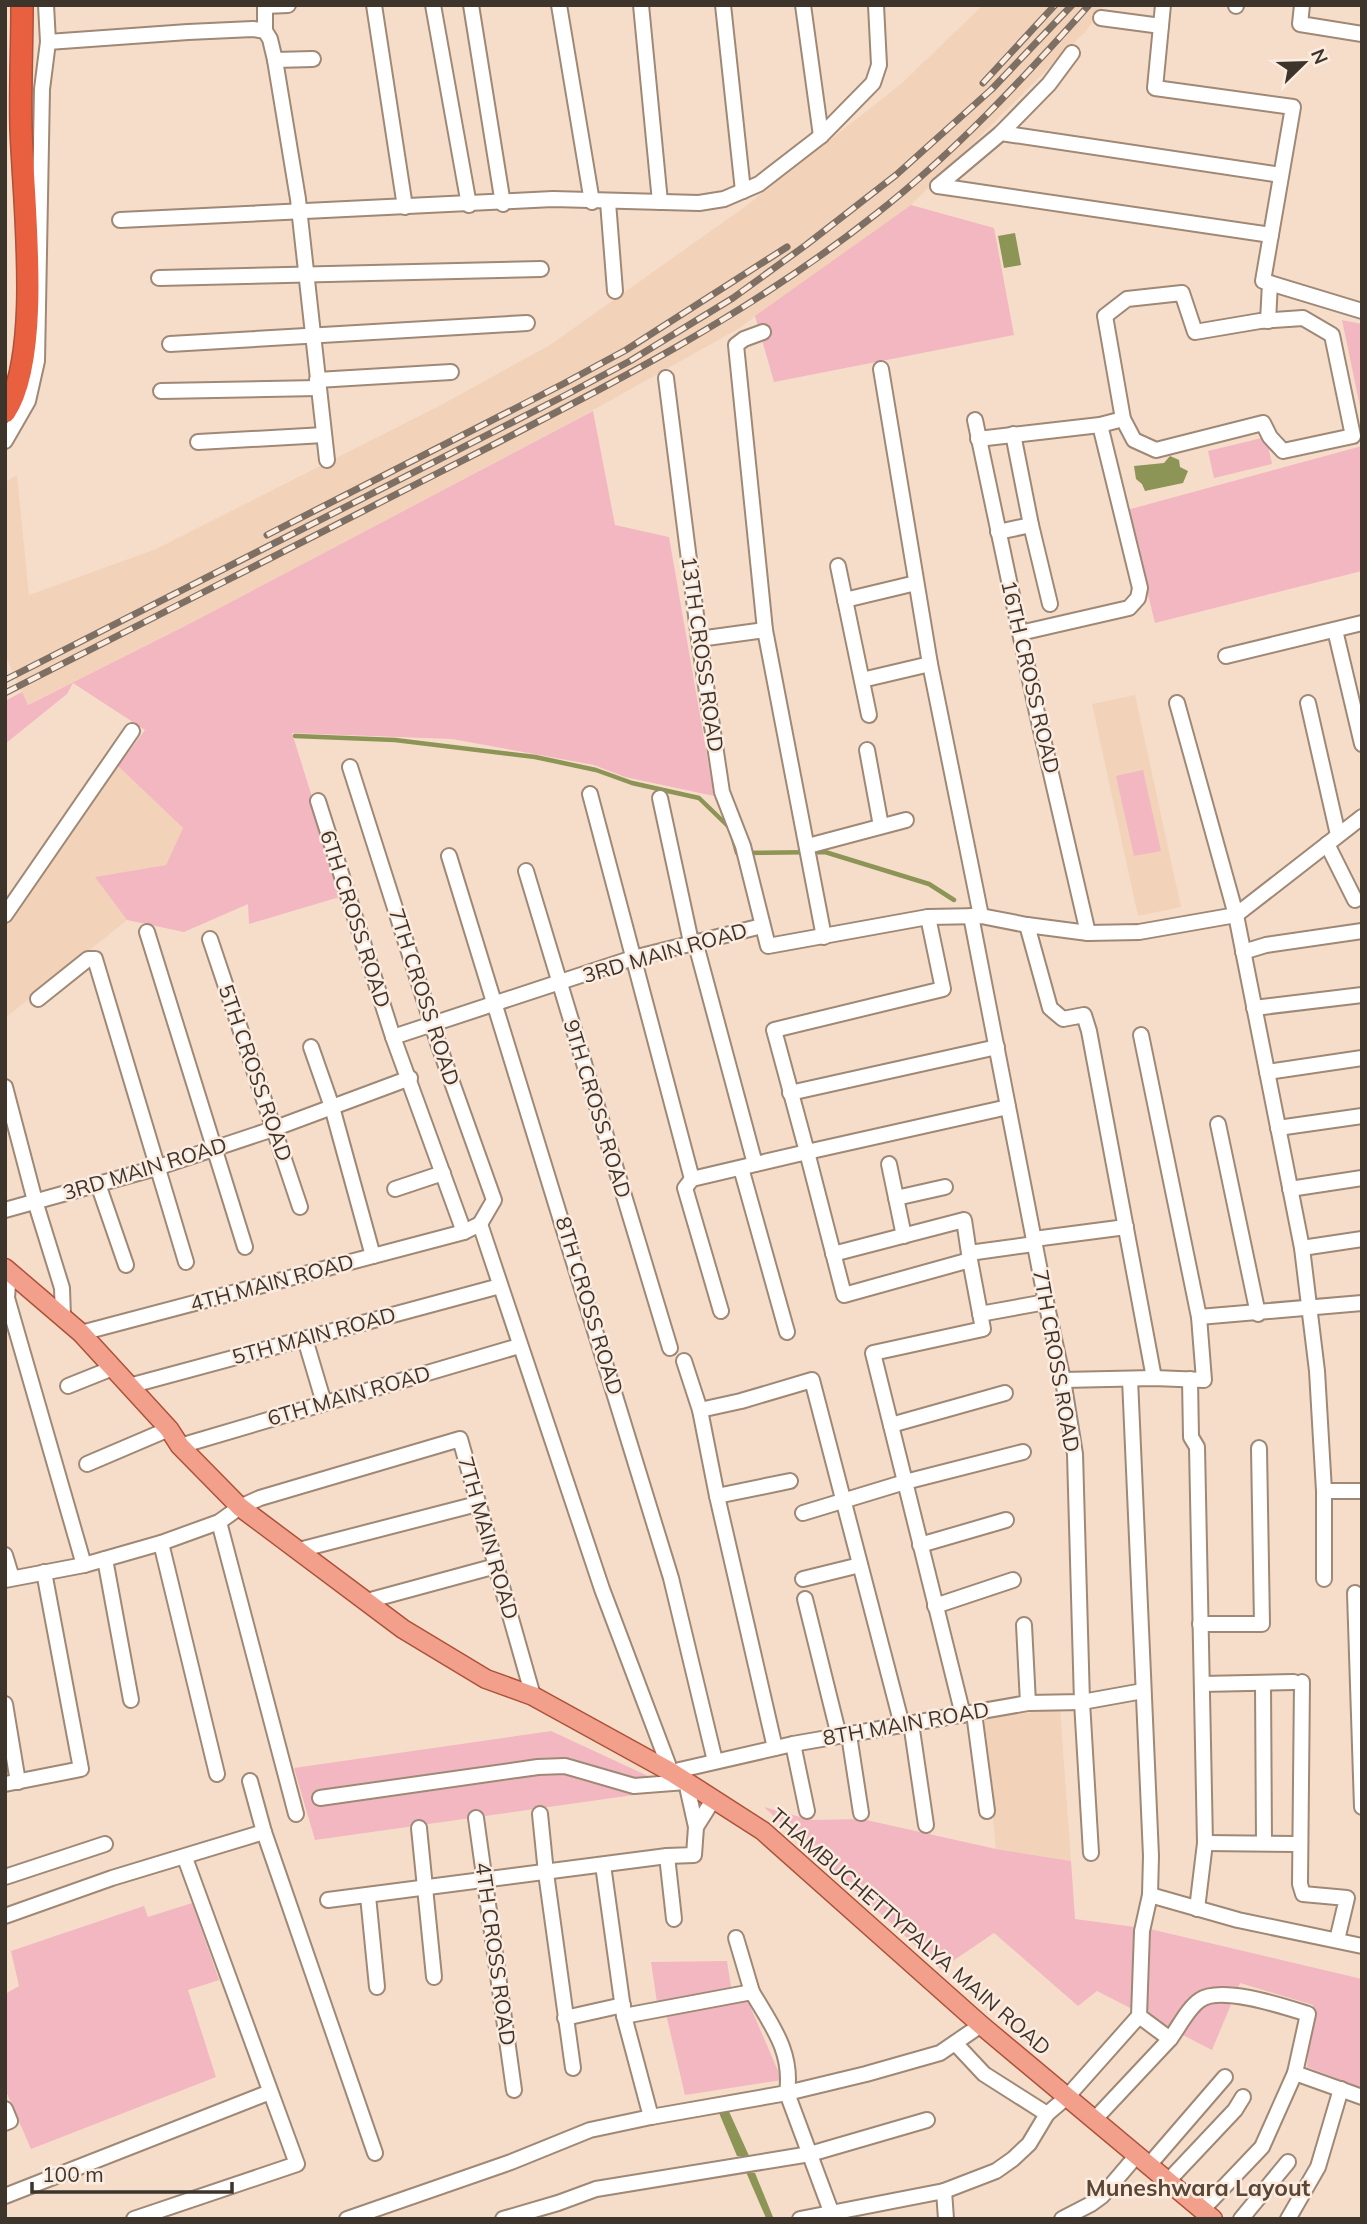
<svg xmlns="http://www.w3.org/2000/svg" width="1367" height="2224" viewBox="0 0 1367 2224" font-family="Mulish,sans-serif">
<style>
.built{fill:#f2d3b9}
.green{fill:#f2b7c1}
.water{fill:#8c9456}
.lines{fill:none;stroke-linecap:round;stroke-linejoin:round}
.stream{stroke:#8c9456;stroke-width:4.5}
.minor-casing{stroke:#9f8875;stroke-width:18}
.major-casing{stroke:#ad5139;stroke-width:21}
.highway-casing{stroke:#ad5139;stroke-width:24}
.minor{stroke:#fff;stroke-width:14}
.major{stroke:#f2a08c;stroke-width:18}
.highway{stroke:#e96040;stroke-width:21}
.rail-casing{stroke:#7d6f63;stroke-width:7}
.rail{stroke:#fcece0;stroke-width:4.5;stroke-dasharray:13;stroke-linecap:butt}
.labels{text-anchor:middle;stroke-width:5;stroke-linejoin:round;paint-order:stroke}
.street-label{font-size:21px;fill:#3d342c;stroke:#fcece0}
.neighbourhood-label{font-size:23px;font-weight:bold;fill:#5a4635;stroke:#fcece0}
</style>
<rect width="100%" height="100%" fill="#f6ddc9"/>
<g class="built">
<path d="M983,5H1105L1086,31L911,205L738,329L579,418L189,624L27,705L5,654V482L17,475L29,595L156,549L441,405L550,345L746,206L901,84Z"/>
<path d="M1135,695L1181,907L1138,916L1092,704Z"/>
<path d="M118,766L183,828L166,865L96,877L127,920L5,1018V926Z"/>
<path d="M1060,1708L1071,1861L996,1849L983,1720Z"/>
</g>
<g class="green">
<path d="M911,205L994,228L1014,335L774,382L755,316Z"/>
<path d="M1342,320L1362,324V416Z"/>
<path d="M593,411L615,525L669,537L714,796L625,777L594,765L452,739L292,733L343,896L249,924L248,904L184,932L127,920L95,877L166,865L183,828L118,766L145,730L73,683L67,694L5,744V701L22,692L28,705L189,624Z"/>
<path d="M1266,437L1272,464L1214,478L1208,451Z"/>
<path d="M1362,446V571L1155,623L1127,510Z"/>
<path d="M1143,770L1161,851L1134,856L1116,776Z"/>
<path d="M551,1731L676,1789L315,1840L294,1768Z"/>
<path d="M764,1807L811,1820L862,1819L996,1849L1071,1861L1075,1919L1150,1929L1362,1979V2088L1307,2067L1313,2005L1240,1983L1212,2050L1097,1991L1078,2006L994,1933L941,1969Z"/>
<path d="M192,1903L219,1980L188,1990L216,2077L31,2149L5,2089V1994L19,1986L11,1951L144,1906L148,1917Z"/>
<path d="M727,1961L731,1987L657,2002L651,1962Z"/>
<path d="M747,1999L782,2080L685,2095L666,2014Z"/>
</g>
<g class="water">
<path d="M1015,233L1021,265L1004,268L998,236Z"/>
<path d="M1170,456L1179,460L1180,467L1188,471L1183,483L1145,491L1142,484L1136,479L1134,466L1164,463Z"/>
<path d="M727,2107L750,2158L737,2156L717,2108Z"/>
<path d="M746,2172L755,2173L773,2217L766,2218Z"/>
</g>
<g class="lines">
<path class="stream" d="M295,736L395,740L535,757L596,770L632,783L699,798L730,828L737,853L825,852L929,884L954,900"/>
<defs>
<g id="minor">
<path d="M265,5V31"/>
<path d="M374,5L405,207"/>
<path d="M433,5L469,205"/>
<path d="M471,5L503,204"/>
<path d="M559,5L592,202"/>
<path d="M641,5L660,202"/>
<path d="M723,5L743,191"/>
<path d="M803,5L821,136"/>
<path d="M1163,5L1155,88L1293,107L1263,281L1362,311"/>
<path d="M1302,5L1300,24L1362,34"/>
<path d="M265,6L288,5"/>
<path d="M1236,6V5"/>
<path d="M1101,18L1161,26"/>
<path d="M48,42L188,32L253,29L265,31L270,39L275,60L298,199L327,460"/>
<path d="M275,60L313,59"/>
<path d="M1001,133L1049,84L1072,53"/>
<path d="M938,186L1001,133L1281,175"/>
<path d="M938,186L1271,235"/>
<path d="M608,202L615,291"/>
<path d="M120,220L553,199L699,203L724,199L759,184L821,136L873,83L879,65L876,5"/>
<path d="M159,278L541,269"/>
<path d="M1182,293L1195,332L1260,321L1303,318L1332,335L1353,436L1283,451L1270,437L1263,423L1156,450L1134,440L1123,419L1105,316L1127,299Z"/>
<path d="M1268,321L1270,283"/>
<path d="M763,332L744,339L736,345L765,630L824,937"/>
<path d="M170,344L527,323"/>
<path d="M881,369L930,664L981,916"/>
<path d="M666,378L699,639L722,792L743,846L768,946L928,917L981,916L1027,925L1088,933L1139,932L1236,915L1362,817"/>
<path d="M317,380L451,372"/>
<path d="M161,391L318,388"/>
<path d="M975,420L1037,713L1088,933"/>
<path d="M1013,434L1031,525L1050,604"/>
<path d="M978,439L1100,425L1123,419"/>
<path d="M5,441L28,401L37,361L42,89L48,42L46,5"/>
<path d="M198,442L324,435"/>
<path d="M998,532L1031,525"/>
<path d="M838,566L869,715"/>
<path d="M845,600L916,583"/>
<path d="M1335,630L1362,744"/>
<path d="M1020,633L1129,608L1138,598L1140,588L1100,425"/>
<path d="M699,639L765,630"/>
<path d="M1226,656L1362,623"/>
<path d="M862,680L930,664"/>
<path d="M1177,703L1236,915L1302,1248L1317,1371L1324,1491V1579"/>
<path d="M1308,703L1338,835"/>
<path d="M867,750L881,826"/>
<path d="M350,767L439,1046L494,1200L480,1224"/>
<path d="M590,794L692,1179"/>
<path d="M660,798L691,942"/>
<path d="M318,801L393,1037L464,1232"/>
<path d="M1327,844L1355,900"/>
<path d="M808,846L906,820"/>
<path d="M449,856L671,1578L715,1761"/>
<path d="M526,871L670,1348"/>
<path d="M5,915L132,731"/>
<path d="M971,916L1046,1302L1063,1380L1075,1454L1082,1702L1091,1853"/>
<path d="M928,917L943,989L774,1030L807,1152L1008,1107"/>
<path d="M1027,925L1050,1008L1063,1019L1084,1015L1089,1031L1154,1378"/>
<path d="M147,932L245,1247"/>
<path d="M210,939L300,1207"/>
<path d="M695,941L755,1164"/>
<path d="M1243,952L1266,945L1362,931"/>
<path d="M38,999L88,959H95L186,1262"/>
<path d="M1254,1008L1362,995"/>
<path d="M393,1037L633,958L762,926"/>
<path d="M311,1047L332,1107L373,1256"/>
<path d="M1267,1072L1362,1058"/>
<path d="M5,1087L35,1201L62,1288L63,1317"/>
<path d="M790,1093L997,1047"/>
<path d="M1218,1124L1258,1314"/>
<path d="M1278,1128L1362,1116"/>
<path d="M889,1164L904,1236"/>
<path d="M741,1168L787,1332"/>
<path d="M98,1184L126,1265"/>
<path d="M395,1189L443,1173"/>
<path d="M1290,1189L1362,1178"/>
<path d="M896,1198L945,1187"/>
<path d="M5,1210L156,1168L273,1129L410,1078"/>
<path d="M1034,1239L1126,1227"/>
<path d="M1302,1248L1362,1239"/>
<path d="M969,1253L1034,1244"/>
<path d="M9,1270L7,1298L84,1565"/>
<path d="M721,1311L685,1188L692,1179L807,1152L844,1295L970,1260L964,1220L833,1254"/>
<path d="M980,1314L1046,1302"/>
<path d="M1199,1317L1362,1303"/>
<path d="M81,1333L464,1232L480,1224L602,1589L671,1772L793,1744L1028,1703L1082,1702L1143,1691"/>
<path d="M305,1339L324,1403"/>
<path d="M684,1361L700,1410L717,1496L775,1748"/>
<path d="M1190,1379L1191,1437L1197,1447L1205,1843L1197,1909"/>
<path d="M1063,1380L1154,1378L1204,1380L1199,1317L1141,1035"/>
<path d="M68,1386L113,1368"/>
<path d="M129,1386L500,1286"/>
<path d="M700,1410L741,1401L812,1380L902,1725"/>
<path d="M891,1425L1005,1393"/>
<path d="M180,1446L519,1346"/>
<path d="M87,1464L169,1429"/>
<path d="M1324,1491H1362"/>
<path d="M717,1496L790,1481"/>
<path d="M803,1513L905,1482L1023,1452"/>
<path d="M219,1522L296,1814"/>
<path d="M161,1543L217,1774"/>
<path d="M920,1545L1006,1520"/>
<path d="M299,1550L477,1504"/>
<path d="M5,1555L12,1578"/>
<path d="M105,1559L131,1700"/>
<path d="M803,1579L860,1565"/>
<path d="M5,1580L84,1565L161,1543L219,1522L240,1507L260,1498L460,1439L533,1696"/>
<path d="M1355,1593L1362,1807"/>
<path d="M805,1599L839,1736"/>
<path d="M367,1601L496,1566"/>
<path d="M935,1606L1013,1580"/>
<path d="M1200,1624H1262L1259,1448"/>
<path d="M1024,1625L1028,1703"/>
<path d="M1302,1682L1300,1884L1303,1894L1347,1898L1337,1940"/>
<path d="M1263,1683L1264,1843"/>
<path d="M1202,1684L1294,1682"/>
<path d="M5,1704L18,1782"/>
<path d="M974,1713L987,1811"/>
<path d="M963,1715L873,1353L983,1329L970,1260"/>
<path d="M911,1723L926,1825"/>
<path d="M849,1735L861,1813"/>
<path d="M793,1744L807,1811"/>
<path d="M250,1781L264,1832L375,2153"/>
<path d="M5,1784L81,1769L44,1572"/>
<path d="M320,1798L538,1767L565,1766L634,1786L686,1782L696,1827L694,1855L667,1856L328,1900"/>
<path d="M540,1814L546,1873L573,2068"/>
<path d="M476,1818L514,2090"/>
<path d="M696,1827L713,1800"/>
<path d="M419,1828L434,1977"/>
<path d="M1205,1843L1295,1844"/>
<path d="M667,1856L674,1919"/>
<path d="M603,1865L624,2016L651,2117"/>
<path d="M5,1877L105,1844"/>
<path d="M1150,1895L1238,1920L1362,1946"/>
<path d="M368,1896L377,1987"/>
<path d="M5,1916L112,1878L264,1832"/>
<path d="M736,1938L752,1992"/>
<path d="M624,2016L752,1992C772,2026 793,2052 787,2093L832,2214"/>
<path d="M1139,2016L1170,2039C1179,2027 1188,2008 1200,2000C1221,1985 1285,2007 1308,2014L1295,2073L1362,2097"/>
<path d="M565,2018L623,2005"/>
<path d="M955,2043L984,2074L1047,2114"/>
<path d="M5,2109L10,2121L5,2123"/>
<path d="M1094,2120L1170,2039"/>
<path d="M1149,2165L1225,2077"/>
<path d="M1168,2181L1235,2110L1243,2097"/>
<path d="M944,2191L996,2171L1013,2159L1029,2144L1047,2114L1067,2097L1139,2016L1142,1931L1150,1895L1151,1856L1130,1379"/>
<path d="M5,2196L270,2092"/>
<path d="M1202,2210L1262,2147L1295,2073"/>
<path d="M134,2219L297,2164L185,1858"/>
<path d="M347,2219L511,2162L590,2130L651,2117L787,2093L866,2074L940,2053L981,2025"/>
<path d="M503,2219L558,2203L596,2189L810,2154L927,2120"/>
<path d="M800,2219L944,2191L946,2219"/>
<path d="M1062,2219L1091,2204L1102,2196L1137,2155"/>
<path d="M1241,2219L1288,2162"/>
<path d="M1288,2219L1318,2167L1341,2089"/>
</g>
<path id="major" d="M5,1268L81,1333L169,1429L180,1446L240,1507L403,1629L486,1679L533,1696L671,1772L763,1831L981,2025L1213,2219"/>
<path id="highway" d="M5,412C43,355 23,198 21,128C20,87 22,46 22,5"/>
</defs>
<use href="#minor" class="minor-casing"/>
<use href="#major" class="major-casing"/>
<use href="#highway" class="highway-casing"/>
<use href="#minor" class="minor"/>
<use href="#major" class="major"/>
<use href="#highway" class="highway"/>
<defs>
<g id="rail">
<path d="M983,83L1055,5"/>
<path d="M267,535L563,384L626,350L787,247"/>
<path d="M5,680L564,396L630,361L733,298L806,245L896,175L992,89L1072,5"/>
<path d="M5,693C150,619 295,546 440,472C591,395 742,320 876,214C955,152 1022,80 1089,5"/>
</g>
</defs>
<use href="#rail" class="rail-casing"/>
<use href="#rail" class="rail"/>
</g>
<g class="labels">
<g class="street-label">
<text transform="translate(702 654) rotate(82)" y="7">13TH CROSS ROAD</text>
<text transform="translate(1030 677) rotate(77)" y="7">16TH CROSS ROAD</text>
<text transform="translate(355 919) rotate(72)" y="7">6TH CROSS ROAD</text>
<text transform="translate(665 953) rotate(-16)" y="7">3RD MAIN ROAD</text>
<text transform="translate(424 997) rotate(72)" y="7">7TH CROSS ROAD</text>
<text transform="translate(255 1073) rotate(71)" y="7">5TH CROSS ROAD</text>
<text transform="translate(597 1109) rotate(73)" y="7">9TH CROSS ROAD</text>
<text transform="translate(145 1169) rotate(-17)" y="7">3RD MAIN ROAD</text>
<text transform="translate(272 1283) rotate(-15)" y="7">4TH MAIN ROAD</text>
<text transform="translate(589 1306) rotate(73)" y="7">8TH CROSS ROAD</text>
<text transform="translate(314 1336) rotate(-15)" y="7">5TH MAIN ROAD</text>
<text transform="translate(1056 1361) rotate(80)" y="7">7TH CROSS ROAD</text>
<text transform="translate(349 1396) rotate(-16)" y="7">6TH MAIN ROAD</text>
<text transform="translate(488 1538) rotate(74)" y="7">7TH MAIN ROAD</text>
<text transform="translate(906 1724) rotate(-10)" y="7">8TH MAIN ROAD</text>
<text transform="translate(910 1932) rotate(41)" y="7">THAMBUCHETTYPALYA MAIN ROAD</text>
<text transform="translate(495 1954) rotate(82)" y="7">4TH CROSS ROAD</text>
</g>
<g class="neighbourhood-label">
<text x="1198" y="2196">Muneshwara Layout</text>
</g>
</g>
<rect width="1367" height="2224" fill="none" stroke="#3d342c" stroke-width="14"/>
<g transform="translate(1304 63) rotate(67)" stroke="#fcece0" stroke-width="5" paint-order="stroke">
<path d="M0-5L12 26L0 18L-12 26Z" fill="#3d342c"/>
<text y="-10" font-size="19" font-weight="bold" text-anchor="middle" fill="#3d342c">N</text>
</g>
<path d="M32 2182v10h200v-10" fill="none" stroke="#3d342c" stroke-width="3.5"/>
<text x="42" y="2182" font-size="21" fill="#3d342c" stroke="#fcece0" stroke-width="5" paint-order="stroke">100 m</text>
</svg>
